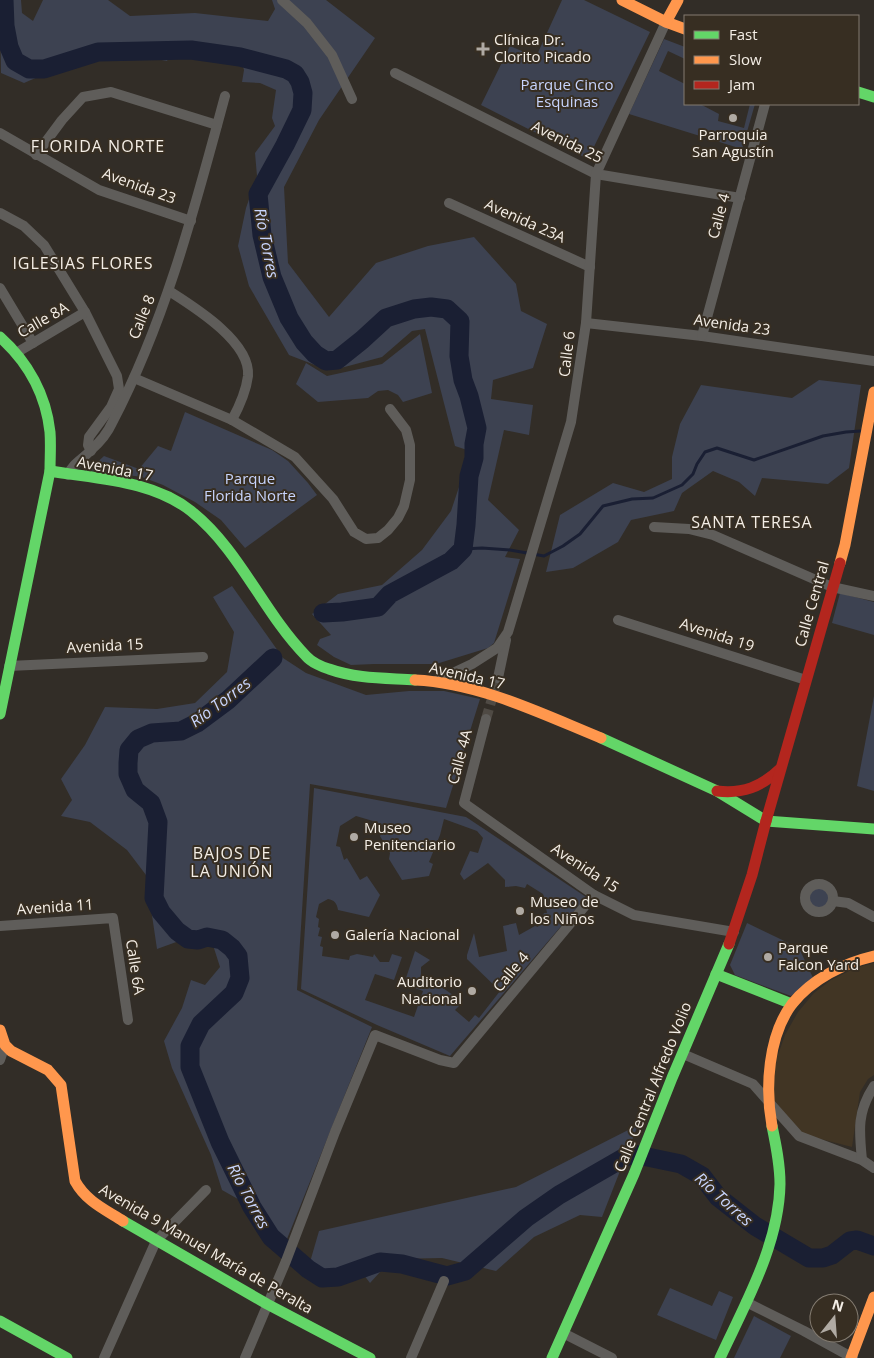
<svg xmlns="http://www.w3.org/2000/svg" width="874" height="1358" viewBox="0 0 874 1358" font-family="'Open Sans',sans-serif">
<style>
.built{fill:#413524}
.green{fill:#3d4251;fill-rule:evenodd}
.lines{fill:none;stroke-linecap:round;stroke-linejoin:round}
.stream{stroke:#1a1f33;stroke-width:3}
.river{stroke:#1a1f33;stroke-width:19}
.street-tunnel{stroke:#4f4a44;stroke-width:10;stroke-dasharray:10 5;stroke-linecap:butt}
.street{stroke:#5f5d5a;stroke-width:10}
.fast{stroke:#63d668;stroke-width:11}
.slow{stroke:#ff974d;stroke-width:11}
.jam{stroke:#b3261e;stroke-width:11}
.poi-dot{fill:#b0aaa3;stroke:#372e22;stroke-width:2}
.labels{text-anchor:middle;stroke-width:4;stroke-linejoin:round;paint-order:stroke}
.poi-label{font-size:15px;fill:#f4eee6;stroke:#372e22;text-anchor:start}
.park-label{font-size:15px;fill:#c7d4fd;stroke:#372e22}
.street-label{font-size:15px;fill:#f4eee6;stroke:#372e22}
.neighbourhood-label{font-size:16px;letter-spacing:1px;fill:#f4eee6;stroke:#372e22}
.water-label{font-size:16px;font-style:italic;fill:#c8d5fe;stroke:#372e22}
</style>
<rect width="100%" height="100%" fill="#322d27"/>
<path class="built" d="M874,963V1075L868,1079L860,1092L852,1147L801,1134L773,1099L775,1063L785,1035L798,1012L814,993L831,980L855,968Z"/>
<g class="green">
<path d="M0,0H21L22,13L33,21L43,0H108L130,16L195,13L268,21L275,9L272,0H326L375,38L319,120L284,187L288,263L329,317L376,263L428,246L474,237L516,284L521,311L547,324L533,368L493,380L491,399L533,405L529,435L504,430L488,500L519,530L505,557L520,559L494,643L488,648L436,664H374L351,665L334,657L317,645L320,639L331,635L312,614L338,594L382,585L422,550L451,511L460,484L465,477L470,451L455,446L425,329L412,331L382,357L337,369L315,365L289,355L249,286L238,246L246,208L257,176L255,153L275,126L272,118L276,90L260,83L242,82L244,70L239,53L217,49L195,55L174,45L167,61L102,49L24,83L1,73Z"/>
<path d="M562,0H584L650,32L588,159L481,105L510,46L536,57Z"/>
<path d="M664,39L685,47V59L668,51L659,71L685,84V104H700L719,114L718,121L744,128L750,104H755L742,149L629,114Z"/>
<path d="M420,334L432,393L403,402L398,395L388,390L378,391L368,398L318,402L296,384L306,363L327,376L382,364Z"/>
<path d="M819,380L861,385L849,468L828,484L762,478L755,496L739,482L713,471L682,493L674,511L631,520L618,542L573,568L546,572L560,515L613,483L644,492L672,479V457L680,424L701,385L792,398Z"/>
<path d="M185,412L272,450L288,461L308,483L317,495L245,548L221,520L195,502L163,485L142,477L89,470L104,456L139,469L158,446L171,451Z"/>
<path d="M232,586L283,658L306,673L366,695L409,691H444L480,699L446,808L310,784L297,990L372,1027L287,1239L285,1249L271,1237L252,1207L222,1190L211,1155L172,1068L164,1041L182,1008L191,980L205,985L220,967L212,942L201,933L157,949L146,875L127,850L90,822L61,816L72,800L61,779L85,745L105,707L157,709L195,703L227,672L234,632L213,597Z"/>
<path d="M840,593L874,602V635L832,623Z"/>
<path d="M874,696V791L857,786Z"/>
<path d="M314,788L466,817L586,897L450,1056L377,1025L301,989ZM356,816L373,821L372,824L382,833L380,836L390,853L389,859L402,880L429,876L433,864L429,862L440,835L444,819L477,831L483,838L478,853L470,851L460,874L464,880L488,863L505,880V887L516,886L525,888L527,884L543,894L547,913H544L538,927L535,926L519,935L516,923L503,926L507,951L479,957L474,933L467,955V959L500,991L479,1018L475,1015L469,1022L455,1010L463,1002L440,986L438,980L433,983L423,981L421,976V967L430,960L415,951L404,984L423,991L414,1017L365,1000L375,974L394,980L402,957L392,954L389,962H380L374,954L373,957L357,954L350,956L349,960L322,956L323,947L320,946L322,937L318,936L320,928L318,927L319,919L316,917L319,904L328,899C334,900 337,903 338,910L369,917L380,895L367,876L360,880L347,858L344,860L340,847L336,846L340,826Z"/>
<circle cx="819" cy="898" r="10"/>
<path d="M747,923L799,948L814,980L791,996L735,975L730,965Z"/>
<path d="M638,1125L602,1217L580,1215L534,1237L496,1271L442,1258L392,1259L370,1283L360,1270L338,1277L322,1278L308,1269L319,1231L516,1187Z"/>
<path d="M670,1288L712,1306L719,1291L733,1297L716,1340L657,1315Z"/>
<path d="M754,1316L791,1336L780,1358H734Z"/>
</g>
<g class="lines">
<path class="stream" d="M463,549L482,548L510,550L544,556L563,546L580,534L603,506L632,499L653,498L682,485L693,474L697,464L705,452L717,448L754,460L823,436L846,432L861,431"/>
<g class="river">
<path d="M4,0L5,26L9,47L15,61L29,69H44L98,52L191,50L240,57L286,69L295,74L300,82L303,93L302,110L285,145L258,194L262,235L272,277L289,318L304,342L315,354L326,361L337,360L362,340L386,318L414,309L431,307L447,309L460,321L459,356L463,380L469,396L477,428L474,444V458L469,476L466,525L463,549L451,561L390,594L378,607L342,612L323,613"/>
<path d="M273,658L228,700L197,723L181,731L152,733L138,739L129,750L128,763V774L135,790L151,803L158,822L154,898L161,912L177,931L188,939L198,940L207,937L222,940L232,948L238,956L240,978L234,993L201,1024L190,1046V1067L220,1142L252,1207L271,1237L308,1269L322,1278L338,1277L380,1262L402,1264L447,1276L465,1271L526,1218L559,1195L625,1157L633,1154L681,1164L702,1176L718,1197L755,1226L809,1258H823L832,1255L850,1241L857,1240L874,1246"/>
</g>
<path class="street-tunnel" d="M486,719L498,678"/>
<g class="street">
<path d="M282,0L307,23L332,55L352,99"/>
<path d="M395,73L596,174L740,198"/>
<path d="M0,133L99,190L191,221"/>
<path d="M36,155L62,120L83,97L111,92L217,125"/>
<path d="M449,203L590,267"/>
<path d="M0,213L24,226L44,245L85,312L117,376L119,389L111,407L89,437L88,445L91,451"/>
<path d="M0,288L33,343"/>
<path d="M169,291C194,307 251,342 248,376C246,392 239,407 232,420"/>
<path d="M586,323L702,336L874,361"/>
<path d="M702,336L765,104"/>
<path d="M16,353L85,312"/>
<path d="M134,378L232,420L295,457L333,499L354,532L366,539L378,538L388,530L398,518L404,506L410,480V445L406,430L390,409"/>
<path d="M68,475C73,463 83,459 91,450C99,443 108,432 112,423C166,320 195,207 225,96"/>
<path d="M654,527L689,529L713,535L832,587L874,596"/>
<path d="M618,620L806,680"/>
<path d="M9,666L203,657"/>
<path d="M498,678L506,640"/>
<path d="M436,681L472,664L497,648L508,632L571,422L586,323L596,174L666,22"/>
<path d="M486,719L464,803L594,895L634,915L734,932"/>
<circle cx="819" cy="898" r="14"/>
<path d="M833,901L848,903L874,917"/>
<path d="M0,926L113,918L128,1020"/>
<path d="M683,1054L753,1084L799,1136L862,1160L874,1168"/>
<path d="M0,1060L5,1045"/>
<path d="M862,1160C859,1130 857,1112 874,1086"/>
<path d="M746,1302L804,1331L853,1358"/>
<path d="M563,1333L612,1358"/>
<path d="M104,1358L156,1241L206,1190"/>
<path d="M245,1358L286,1261L335,1132L375,1035L440,1060L454,1063L594,895"/>
<path d="M411,1358L444,1281"/>
</g>
<g class="fast">
<path d="M858,92L874,97"/>
<path d="M0,337C28,362 46,395 50,432C51,445 50,458 50,471L0,714"/>
<path d="M50,471C97,479 152,480 191,511C240,550 263,612 306,656C311,662 322,667 329,669C357,679 386,678 415,680"/>
<path d="M601,738L717,791L766,821L874,829"/>
<path d="M716,974L792,1004"/>
<path d="M123,1221L267,1304L370,1358"/>
<path d="M0,1321L67,1358"/>
<path d="M552,1358L634,1174L672,1078L729,944"/>
<path d="M720,1358C745,1304 779,1245 780,1184C780,1164 776,1145 772,1126"/>
</g>
<g class="slow">
<path d="M622,0L666,22L685,29"/>
<path d="M666,22L678,0"/>
<path d="M840,563L845,545L874,392"/>
<path d="M415,680C480,683 542,714 601,738"/>
<path d="M0,1030L5,1045L11,1051L48,1070L61,1085L75,1181C86,1201 104,1209 123,1221"/>
<path d="M772,1126C765,1088 768,1036 792,1004C812,979 844,963 874,956"/>
<path d="M851,1358L874,1297"/>
</g>
<g class="jam">
<path d="M717,791C743,794 761,787 780,769"/>
<path d="M766,821L840,563"/>
<path d="M729,944L752,875L766,821"/>
</g>
</g>
<g class="poi-dot">
<path d="M480.5 41.5h5v5h5v5h-5v5h-5v-5h-5v-5h5z"/>
<circle cx="733" cy="118" r="5"/>
<circle cx="354" cy="837" r="5"/>
<circle cx="520" cy="911" r="5"/>
<circle cx="335" cy="935" r="5"/>
<circle cx="768" cy="957" r="5"/>
<circle cx="472" cy="991" r="5"/>
</g>
<g class="labels">
<g class="poi-label">
<text x="494" y="45">Clínica Dr.<tspan x="494" dy="17">Clorito Picado</tspan></text>
<text x="733" y="140" text-anchor="middle">Parroquia<tspan x="733" dy="17">San Agustín</tspan></text>
<text x="364" y="833">Museo<tspan x="364" dy="17">Penitenciario</tspan></text>
<text x="530" y="907">Museo de<tspan x="530" dy="17">los Niños</tspan></text>
<text x="345" y="940">Galería Nacional</text>
<text x="778" y="953">Parque<tspan x="778" dy="17">Falcon Yard</tspan></text>
<text x="462" y="987" text-anchor="end">Auditorio<tspan x="462" dy="17">Nacional</tspan></text>
</g>
<g class="park-label">
<text x="567" y="90">Parque Cinco<tspan x="567" dy="17">Esquinas</tspan></text>
<text x="250" y="484">Parque<tspan x="250" dy="17">Florida Norte</tspan></text>
</g>
<g class="street-label">
<text transform="translate(567 142) rotate(26)" y="5">Avenida 25</text>
<text transform="translate(139 186) rotate(20)" y="5">Avenida 23</text>
<text transform="translate(719 216) rotate(-75)" y="5">Calle 4</text>
<text transform="translate(525 221) rotate(24)" y="5">Avenida 23A</text>
<text transform="translate(142 317) rotate(-68)" y="5">Calle 8</text>
<text transform="translate(43 320) rotate(-30)" y="5">Calle 8A</text>
<text transform="translate(732 325) rotate(8)" y="5">Avenida 23</text>
<text transform="translate(567 354) rotate(-83)" y="5">Calle 6</text>
<text transform="translate(115 469) rotate(11)" y="5">Avenida 17</text>
<text transform="translate(812 604) rotate(-74)" y="5">Calle Central</text>
<text transform="translate(717 635) rotate(18)" y="5">Avenida 19</text>
<text transform="translate(105 646) rotate(-3)" y="5">Avenida 15</text>
<text transform="translate(467 676) rotate(13)" y="5">Avenida 17</text>
<text transform="translate(460 757) rotate(-75)" y="5">Calle 4A</text>
<text transform="translate(585 868) rotate(33)" y="5">Avenida 15</text>
<text transform="translate(55 907) rotate(-4)" y="5">Avenida 11</text>
<text transform="translate(135 967) rotate(81)" y="5">Calle 6A</text>
<text transform="translate(511 972) rotate(-50)" y="5">Calle 4</text>
<text transform="translate(653 1087) rotate(-68)" y="5">Calle Central Alfredo Volio</text>
<text transform="translate(206 1249) rotate(30)" y="5">Avenida 9 Manuel María de Peralta</text>
</g>
<g class="neighbourhood-label">
<text x="98" y="152">FLORIDA NORTE</text>
<text x="83" y="269">IGLESIAS FLORES</text>
<text x="752" y="528">SANTA TERESA</text>
<text x="232" y="859">BAJOS DE<tspan x="232" dy="18">LA UNIÓN</tspan></text>
</g>
<g class="water-label">
<text transform="translate(267 243) rotate(79)" y="6">Río Torres</text>
<text transform="translate(220 702) rotate(-37)" y="6">Río Torres</text>
<text transform="translate(249 1196) rotate(62)" y="6">Río Torres</text>
<text transform="translate(724 1199) rotate(42)" y="6">Río Torres</text>
</g>
</g>
<rect x="684" y="15" width="175" height="90" fill="#372e22" stroke="#837b70"/>
<rect x="694" y="31" width="25" height="8" fill="#63d668" stroke="#837b70"/>
<text x="729" y="40" font-size="15" fill="#f4eee6">Fast</text>
<rect x="694" y="56" width="25" height="8" fill="#ff974d" stroke="#837b70"/>
<text x="729" y="65" font-size="15" fill="#f4eee6">Slow</text>
<rect x="694" y="81" width="25" height="8" fill="#b3261e" stroke="#837b70"/>
<text x="729" y="90" font-size="15" fill="#f4eee6">Jam</text>
<g transform="translate(834 1318) rotate(17)"><circle r="24" fill="#372e22" stroke="#837b70"/>
<path d="M0-4L9 19L0 12L-9 19Z" fill="#b0aaa3"/>
<text y="-8" font-size="14" font-weight="bold" text-anchor="middle" fill="#f4eee6">N</text>
</g>
</svg>
